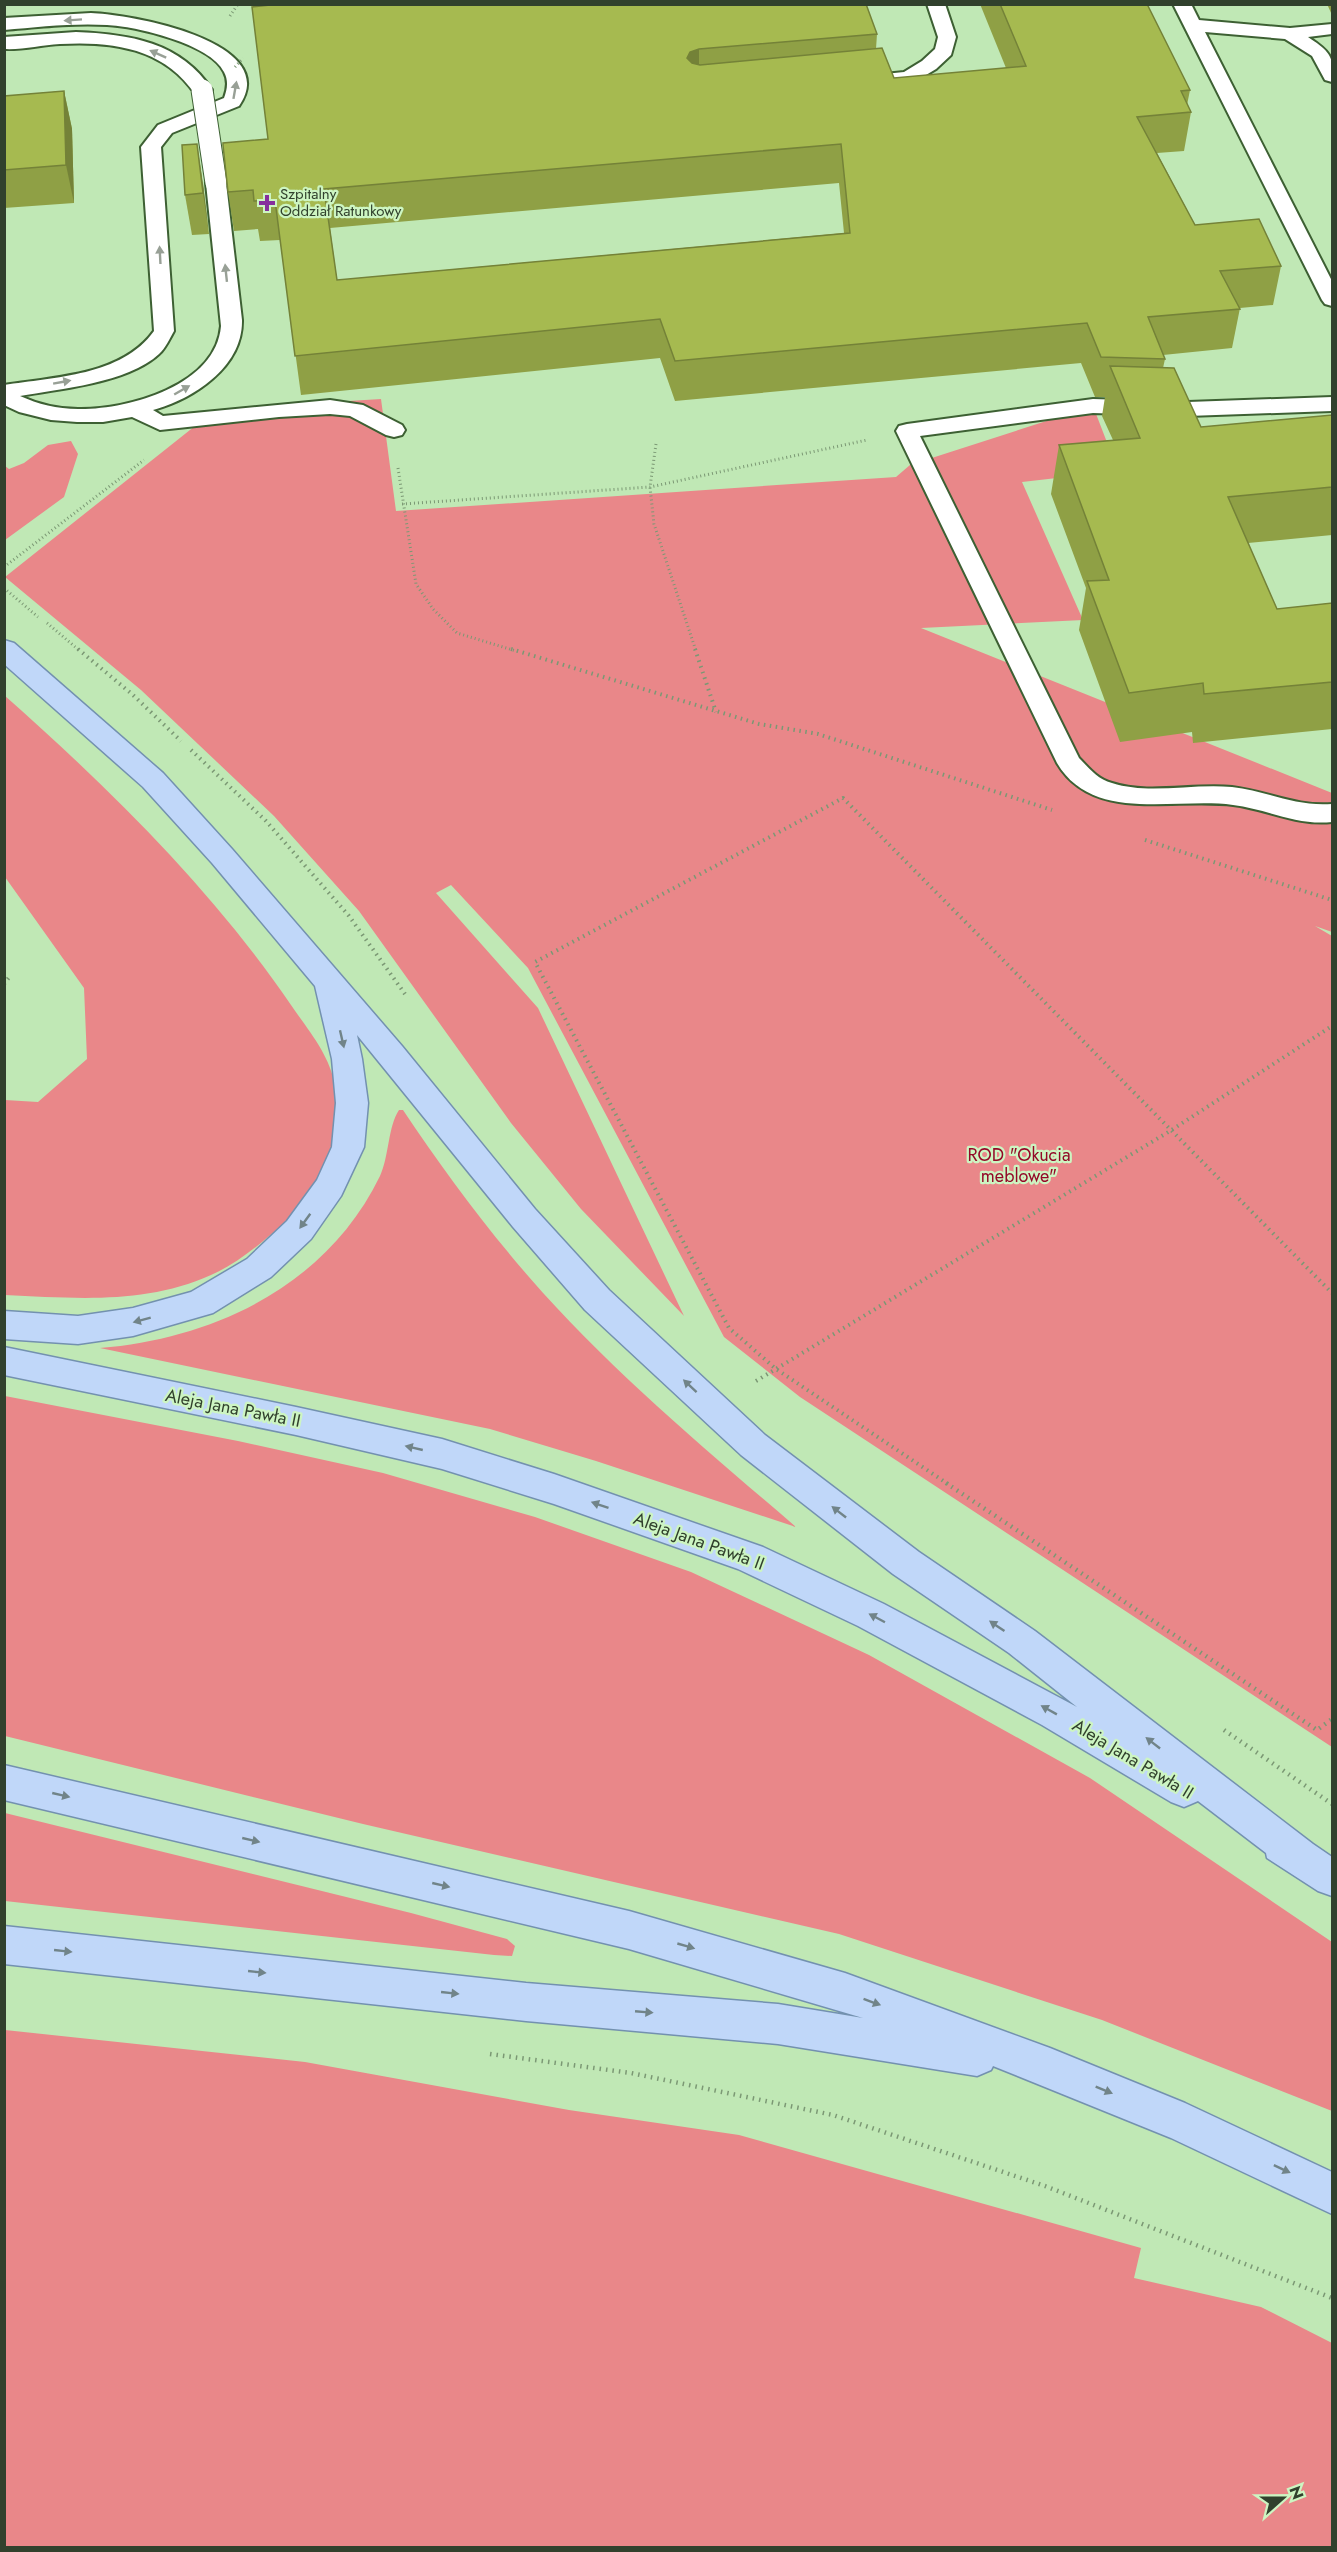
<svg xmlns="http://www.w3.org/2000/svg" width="1337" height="2552" viewBox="0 0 1337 2552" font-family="Jost,sans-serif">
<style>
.green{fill:#e98789}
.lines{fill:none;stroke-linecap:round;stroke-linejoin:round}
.lane-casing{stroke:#3d6033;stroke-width:4}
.primary-casing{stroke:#7391af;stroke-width:3}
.path-far2{stroke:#7b9874;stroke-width:3;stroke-dasharray:1 3;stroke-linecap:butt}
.path-far1{stroke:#7b9874;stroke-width:4;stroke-dasharray:1.5 4.5;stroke-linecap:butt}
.path{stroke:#7b9874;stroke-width:4.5;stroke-dasharray:1.5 5;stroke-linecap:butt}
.lane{fill:#fff;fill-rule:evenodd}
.primary{fill:#c0d7f9;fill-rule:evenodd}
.lane-bridge-casing{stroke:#3d6033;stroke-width:23;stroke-linecap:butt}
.path-bridge{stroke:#7b9874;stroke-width:3;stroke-dasharray:1 3;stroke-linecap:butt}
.lane-bridge{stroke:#fff;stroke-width:21}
.wall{fill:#8fa045;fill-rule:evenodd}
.shaded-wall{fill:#748238}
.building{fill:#a6ba50;stroke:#748238;stroke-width:1.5;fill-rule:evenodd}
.oneway{fill:#98a096}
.oneway2{fill:#718489}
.poi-dot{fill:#862f9c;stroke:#cdf5c2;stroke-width:2}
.labels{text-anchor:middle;stroke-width:4.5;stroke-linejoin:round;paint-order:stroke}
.far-poi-label{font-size:15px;fill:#31412d;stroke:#cdf5c2;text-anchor:start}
.park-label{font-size:18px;fill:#930827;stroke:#cdf5c2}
.street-label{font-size:18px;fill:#31412d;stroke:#cdf5c2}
</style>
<rect width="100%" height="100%" fill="#c0e8b5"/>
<g class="green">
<path d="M381,399L396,511L896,477L910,465L1093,406L1118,471L1022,482L1083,620L921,628L1332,793V932L1315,926L1332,936V1747L800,1397L724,1337L528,968L451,885L436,893L538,1008L684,1316L581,1209L511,1123L359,911L274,816L141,690L5,577L195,426L225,411L268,406Z"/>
<path d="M71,441L78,454L64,497L5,540V466L9,469L24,463L48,445Z"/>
<path d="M4,695C110,789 211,888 291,1005C308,1030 330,1055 335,1086C345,1136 320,1192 282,1225C260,1244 237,1264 211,1275C145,1305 74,1298 5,1295V1100L38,1102L87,1059L84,988L5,877Z"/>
<path d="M399,1110H403C442,1168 483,1224 529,1277C609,1369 704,1448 796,1527L596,1461L490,1429L100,1348C216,1338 327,1285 380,1176C389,1157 388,1126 399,1110Z"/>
<path d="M5,1396L238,1441L383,1473L535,1517L691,1572L869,1655L1090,1778L1332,1942V2111L1102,2020L839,1934L363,1824L5,1736Z"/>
<path d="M5,1813L411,1913L507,1939L515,1946L512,1956L494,1955L5,1901Z"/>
<path d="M5,2030L305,2062L569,2110L739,2135L1141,2248L1134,2278L1261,2307L1332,2343V2547H5Z"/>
</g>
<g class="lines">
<defs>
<g id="lane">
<path d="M927,4H945L956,37L951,55L936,69L916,81L872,86L865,84L863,80L865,76L904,72L922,61L935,49L938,37Z"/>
<path d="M1173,4H1191L1199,20L1290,28L1332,24V34L1308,37C1329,51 1335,56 1332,82L1325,80L1312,56L1285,39L1205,32L1332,281V306L1325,304L1322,300Z"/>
<path d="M91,13C128,14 284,41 239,106L172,133L161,147L174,331C170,338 165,349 159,354C128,383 59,389 20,396C38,404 57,409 78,409C127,410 216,386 221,326L206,183L209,179H223L226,183L242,320C243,367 193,399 153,410L163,416L330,400L363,405L402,425L405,430L402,435L394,437L386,435L350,416L330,414L279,417L160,430L132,417L103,422H77L51,420L19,412L4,405V385C54,377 122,376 154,331L141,147L158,125L224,98C227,90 229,81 224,72C211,44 135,26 107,25C73,23 38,27 4,30V18Z"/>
<path d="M76,32C129,34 181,42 212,90L209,94H195C164,48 112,41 60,44C41,45 23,50 4,49V37Z"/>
<path d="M1332,397V411L1188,416L1093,413L920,436L1079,758C1089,768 1097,779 1112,783C1149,795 1193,783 1232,787C1267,791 1296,807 1332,804V822C1297,826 1267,809 1233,805C1175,797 1093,824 1057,763L896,431L899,426L907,424L1093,399L1188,402Z"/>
</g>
<g id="primary">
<path d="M4,640L14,643L163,773L232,849L402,1046L535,1209L609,1290L765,1435L919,1552L1035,1631L1313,1844L1332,1857V1896L1318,1891L1267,1858L1266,1853L1198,1801L1184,1807L1171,1802L1042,1725L858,1626L738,1569L554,1504L442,1469L296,1435L4,1375V1347L296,1407L442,1439L554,1474L763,1547L884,1604L1077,1707L1009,1653L893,1574L741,1455L585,1310L513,1227L357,1035L362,1059L368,1103L364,1147L341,1196L311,1239L271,1277L213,1313L133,1336L78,1344L4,1339V1311L78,1316L133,1308L191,1292L247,1259L287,1221L317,1180L332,1147L336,1103L332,1059L315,986L212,863L143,787L4,664Z"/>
<path d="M4,1765L629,1911L845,1973L1050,2048L1185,2103L1332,2172V2214L1171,2138L993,2066L991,2070L977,2076L778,2044L526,2021L4,1964V1926L526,1983L778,2004L863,2018L629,1949L4,1800Z"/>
</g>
</defs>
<use href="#lane" class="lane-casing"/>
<use href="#primary" class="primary-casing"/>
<g class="path-far2">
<path d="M230,16L238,4"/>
<path d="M656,444L650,487L654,524L696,651"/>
<path d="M398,468L416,584L433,609L457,633L516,651"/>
<path d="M402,504L650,487L867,440"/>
<path d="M4,567L144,460"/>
<path d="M4,588L38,617"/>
<path d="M47,623L80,651"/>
</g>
<g class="path-far1">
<path d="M78,649L133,695L181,741"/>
<path d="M511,649L759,724L818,734L1052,810"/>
<path d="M695,649L716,712"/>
<path d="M191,750L266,821L349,916L405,994"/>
<path d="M1145,840L1332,900"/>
<path d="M4,984L10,976"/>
<path d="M756,1381L1170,1131L1332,1026"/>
<path d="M948,1484L776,1369L729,1328L535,962L843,798L1332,1293"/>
</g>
<g class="path">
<path d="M946,1483L1317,1730L1332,1719"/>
<path d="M1224,1730L1332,1804"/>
<path d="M490,2054L631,2073L833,2115L1045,2186L1332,2298"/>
</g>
<use href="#lane" class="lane"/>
<use href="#primary" class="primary"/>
<defs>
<path id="lane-bridge" d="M202,90L216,183"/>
</defs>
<use href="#lane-bridge" class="lane-bridge-casing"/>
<path class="path-bridge" d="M235,67L243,58"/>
<use href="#lane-bridge" class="lane-bridge"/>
</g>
<g class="wall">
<path d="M980,4H1147L1190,90L1187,105L1191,112L1184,151L1157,153L1195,225L1281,266L1273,305L1240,308L1232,348L1163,355L1165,359L1163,368L1201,427L1332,415V535L1248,543L1277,609L1332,603V729L1193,743L1192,732L1120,742L1079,630L1086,588L1051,494L1059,445L1113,440L1102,416L1105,397H1095L1081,363L675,401L660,358L301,395L280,240L260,241L258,229L234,231L228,192L268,139L252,7L877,34L876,49L894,78L1006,68ZM839,183L844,233L337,280L330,228Z"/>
<path d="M1327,4H1332V15Z"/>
<path d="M64,91L72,129L74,203L4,208V96Z"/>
<path d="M203,184L209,234L192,235L185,195Z"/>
</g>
<g class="shaded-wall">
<path d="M699,49V88L687,58L690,52Z"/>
<path d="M64,91L72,129L74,203L66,165Z"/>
<path d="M197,144L203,184L209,234L203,193Z"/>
</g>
<g class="building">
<path d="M280,4H866L877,34L699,49L690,52L687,58L692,63L700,65L882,48L894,78L1026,66L1000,4H1147L1190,90L1181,91L1191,112L1137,117L1195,225L1259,219L1281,266L1220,271L1240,309L1148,317L1165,359L1101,357L1087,323L675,361L660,319L295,356L275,200L254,201L253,190L228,192L223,145V143L268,139L252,7ZM841,144L850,233L337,280L324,189Z"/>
<path d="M64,91L66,165L4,170V96Z"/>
<path d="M197,144L203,193L185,195L182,145Z"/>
<path d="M1110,366L1174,368L1201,427L1332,415V487L1228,497L1277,609L1332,603V682L1204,694L1203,683L1129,693L1087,581L1109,580L1059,445L1140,438Z"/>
</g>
<defs><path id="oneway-solid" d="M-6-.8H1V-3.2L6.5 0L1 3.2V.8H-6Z" transform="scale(1.5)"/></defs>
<g class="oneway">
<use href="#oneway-solid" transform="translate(73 20) rotate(176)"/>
<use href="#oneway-solid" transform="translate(158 54) rotate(-156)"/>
<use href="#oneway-solid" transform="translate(235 90) rotate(-80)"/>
<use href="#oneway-solid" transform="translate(160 255) rotate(-93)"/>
<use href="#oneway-solid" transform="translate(226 273) rotate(-96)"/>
<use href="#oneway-solid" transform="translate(62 382) rotate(-10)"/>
<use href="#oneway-solid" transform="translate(182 390) rotate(-30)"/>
</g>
<g class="oneway2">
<use href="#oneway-solid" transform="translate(342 1039) rotate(77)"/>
<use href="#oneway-solid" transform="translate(305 1221) rotate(126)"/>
<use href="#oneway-solid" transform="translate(142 1320) rotate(165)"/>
<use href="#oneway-solid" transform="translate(690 1386) rotate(-137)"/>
<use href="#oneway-solid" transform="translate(414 1448) rotate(-167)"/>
<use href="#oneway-solid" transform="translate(600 1505) rotate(-161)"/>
<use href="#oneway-solid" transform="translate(839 1512) rotate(-142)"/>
<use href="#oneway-solid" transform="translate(877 1618) rotate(-152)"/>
<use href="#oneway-solid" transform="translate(997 1626) rotate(-146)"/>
<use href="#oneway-solid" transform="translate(1049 1710) rotate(-151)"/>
<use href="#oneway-solid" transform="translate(1153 1743) rotate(-142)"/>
<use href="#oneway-solid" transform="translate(61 1795) rotate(13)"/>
<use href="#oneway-solid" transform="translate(251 1840) rotate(13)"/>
<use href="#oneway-solid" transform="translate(441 1885) rotate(13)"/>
<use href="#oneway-solid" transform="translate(686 1946) rotate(16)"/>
<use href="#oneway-solid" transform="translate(63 1951) rotate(6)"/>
<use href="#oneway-solid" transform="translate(257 1972) rotate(6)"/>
<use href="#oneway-solid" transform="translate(450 1993) rotate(6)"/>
<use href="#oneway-solid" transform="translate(872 2002) rotate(20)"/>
<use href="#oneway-solid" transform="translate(644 2012) rotate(5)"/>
<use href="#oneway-solid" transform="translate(1104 2090) rotate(22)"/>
<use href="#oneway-solid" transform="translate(1282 2169) rotate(25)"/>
</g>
<path class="poi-dot" d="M264 194h6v6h6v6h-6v6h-6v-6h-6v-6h6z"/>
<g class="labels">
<g class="far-poi-label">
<text x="280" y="199">Szpitalny<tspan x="280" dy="17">Oddział Ratunkowy</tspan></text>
</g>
<g class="park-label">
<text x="1019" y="1161">ROD "Okucia<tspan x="1019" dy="21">meblowe"</tspan></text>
</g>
<g class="street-label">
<text transform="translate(233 1408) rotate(11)" y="6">Aleja Jana Pawła II</text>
<text transform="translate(699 1541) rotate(20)" y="6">Aleja Jana Pawła II</text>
<text transform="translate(1133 1759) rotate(31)" y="6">Aleja Jana Pawła II</text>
</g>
</g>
<rect width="1337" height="2552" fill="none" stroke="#31412d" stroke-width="12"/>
<g transform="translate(1283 2498) rotate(69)" stroke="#cdf5c2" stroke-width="4.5" paint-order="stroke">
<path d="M0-4.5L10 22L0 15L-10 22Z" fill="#31412d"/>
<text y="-9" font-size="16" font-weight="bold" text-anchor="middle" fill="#31412d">N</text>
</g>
</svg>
